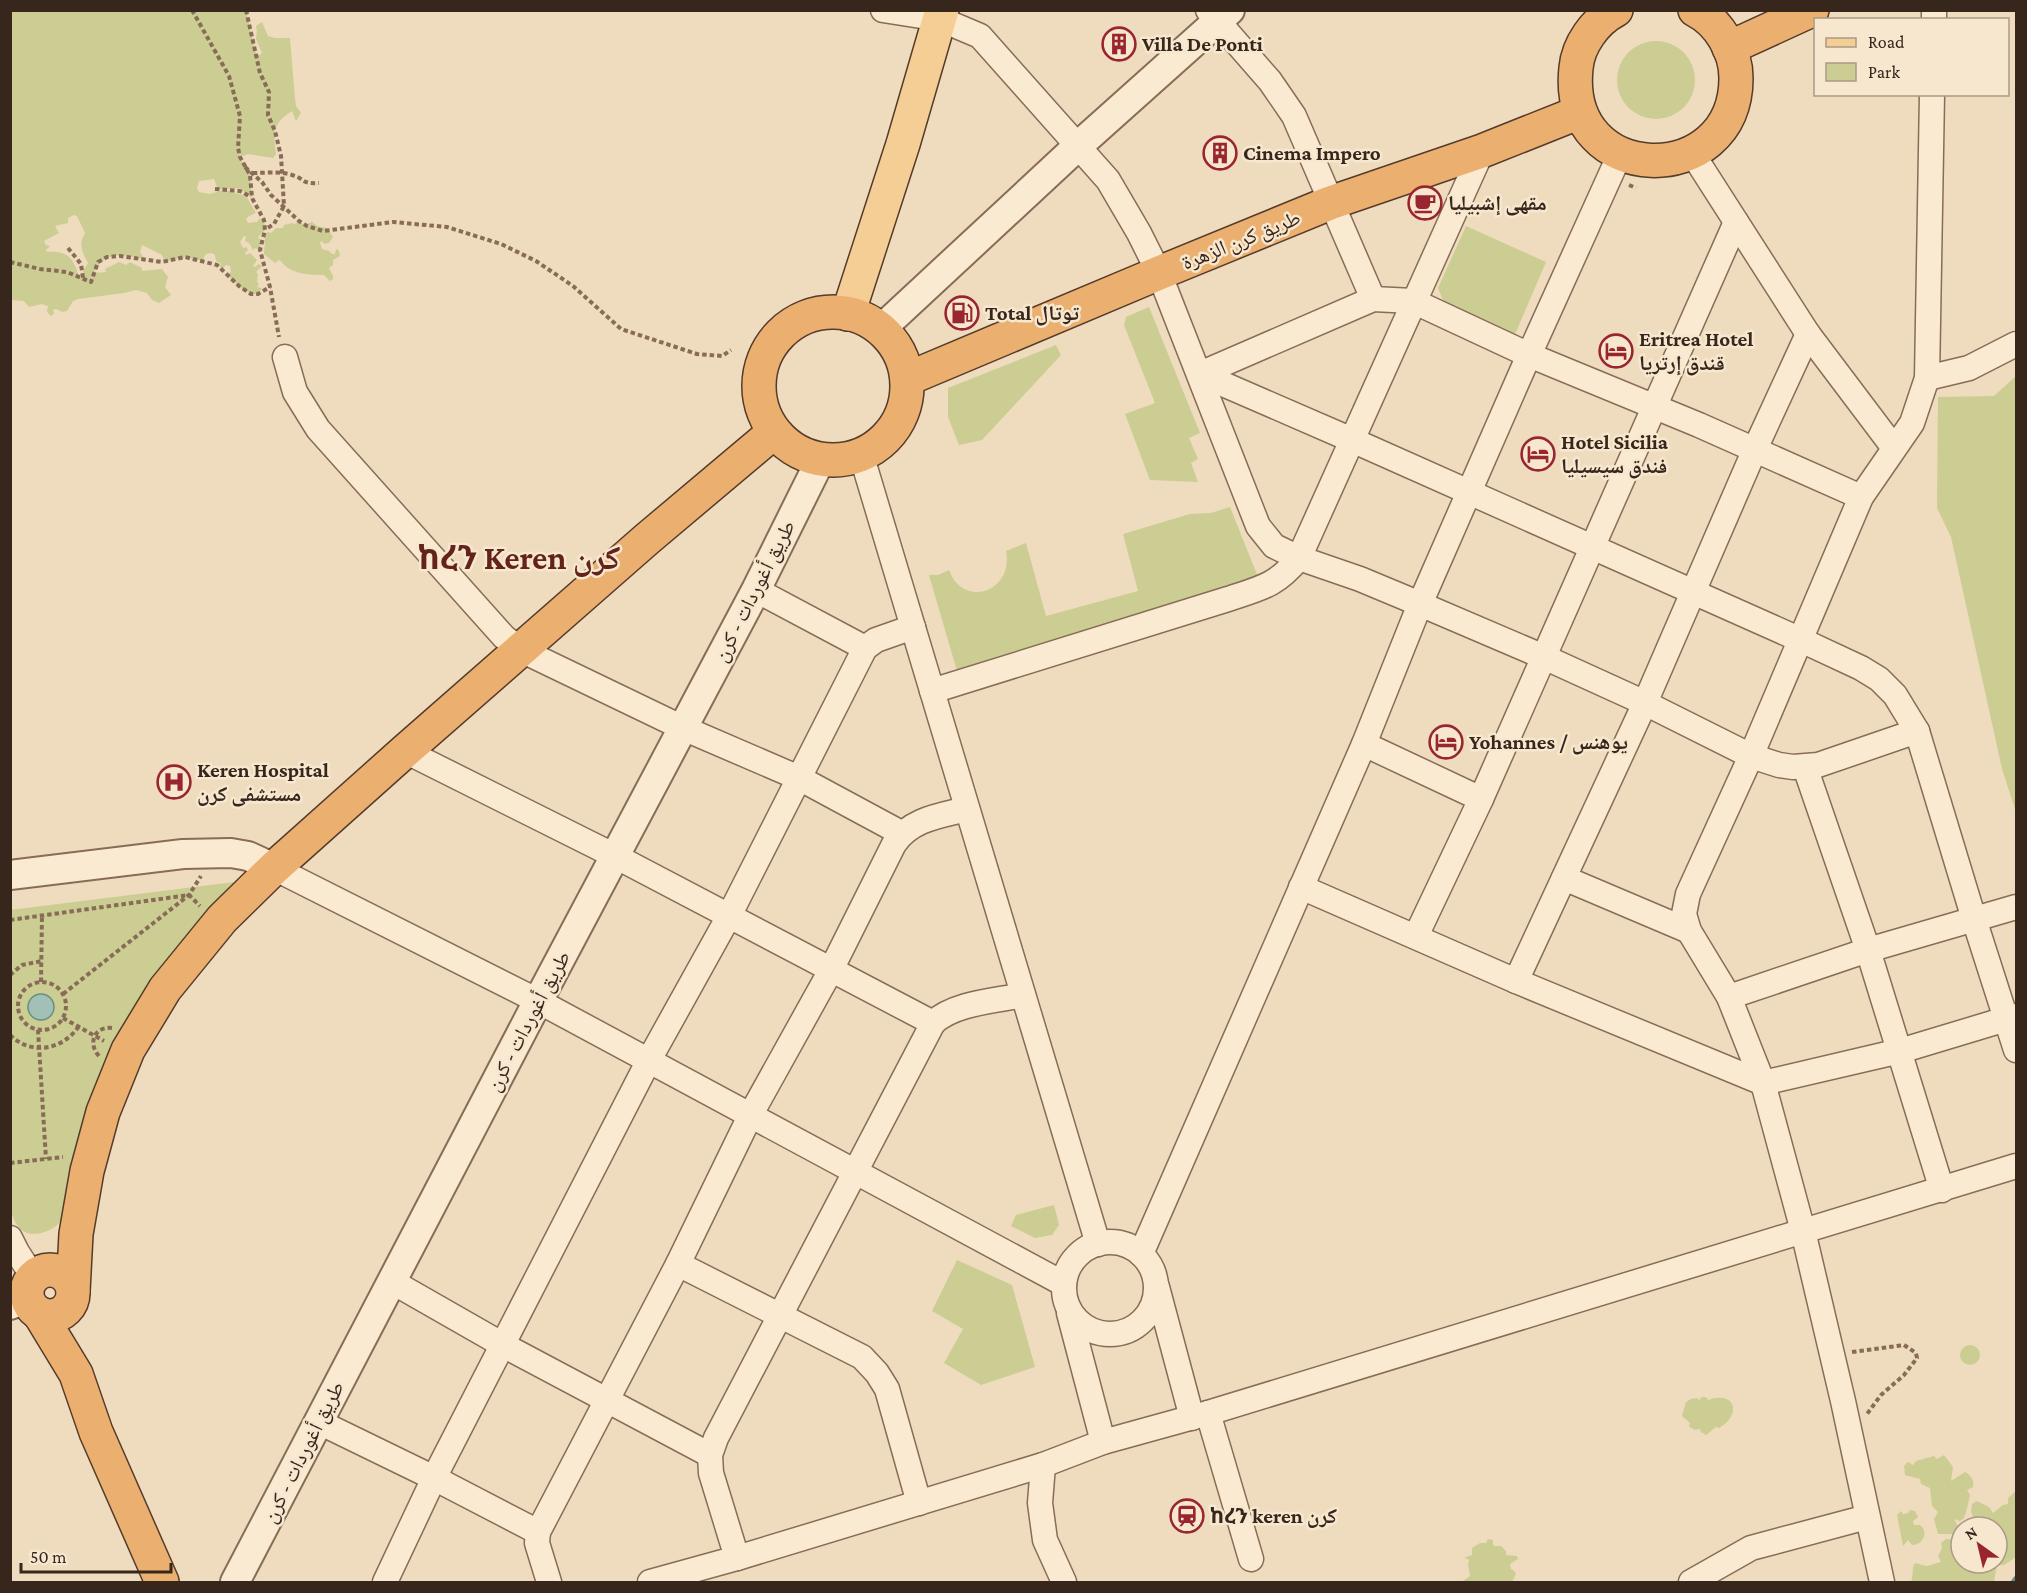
<svg xmlns="http://www.w3.org/2000/svg" width="2027" height="1593" viewBox="0 0 2027 1593" font-family="'Crimson Pro','Noto Naskh Arabic','Noto Sans Ethiopic',serif">
<style>
.green{fill:#cbcd92;fill-rule:evenodd}
.water{fill:#a2c0b5;stroke:#698e82;stroke-width:1.5}
.lines{fill:none;stroke-linecap:round;stroke-linejoin:round}
.stream{stroke:#698e82;stroke-width:6}
.minor-casing{stroke:#886c57;stroke-width:27}
.tertiary-casing{stroke:#886c57;stroke-width:32}
.primary-casing{stroke:#553b2b;stroke-width:36}
.trunk-casing{stroke:#553b2b;stroke-width:36}
.path{stroke:#886c57;stroke-width:4;stroke-dasharray:4.5 3;stroke-linecap:butt}
.minor{stroke:#faead2;stroke-width:24}
.tertiary{stroke:#faead2;stroke-width:28}
.primary{stroke:#f4ce94;stroke-width:33}
.trunk{stroke:#ebb070;stroke-width:33}
.labels{text-anchor:middle;stroke-width:5;stroke-linejoin:round;paint-order:stroke}
.poi-label{font-size:21px;font-weight:bold;fill:#37261c;stroke:#f6e7ce;text-anchor:start}
.street-label{font-size:21px;fill:#37261c;stroke:#f6e7ce}
.town-label{font-size:33px;font-weight:bold;fill:#64231a;stroke:#f6e7ce}
</style>
<rect width="100%" height="100%" fill="#efdcbe"/>
<g class="green">
<path d="M10,11H250L247,15L256,53L260,55L262,53L256,39L257,31L256,26L262,22L268,36L275,38H290L295,98L296,106L301,113L296,121L292,111C273,123 273,132 276,154L273,158L248,154L240,157L250,175L252,198L240,188L218,189L214,179L199,181L197,188L199,192L209,194L225,190L246,196L256,213L249,216L246,219L248,223L257,222L259,219L264,220L265,230L258,237L261,241L260,250L255,248L253,250L249,243L245,241L246,237L244,236L240,242L243,248L247,247L248,250L245,253L246,255L250,253L257,260L253,266L255,267L259,264L262,266L256,272L258,274L257,282L259,284L257,287L262,288L258,294C245,294 235,284 227,274L231,272L230,266L226,265L222,269L220,267L221,264L216,261L215,255L212,253L206,254L204,257V261L185,257L165,262L162,255L142,245L140,252L144,259C122,254 104,250 94,273L106,272L105,269L119,262L126,265L130,262L142,268V271L162,269L168,277L165,287L171,295L159,303L152,300L147,293L136,290L124,293L78,299L73,301L67,311L62,312L56,309L53,310L54,314L51,316L47,312L48,306L41,304L29,307L24,301L11,300ZM74,215L77,216L85,233C78,245 82,251 88,263L83,271V278L79,277C74,258 67,250 47,252L46,250L50,246L46,245L44,241L59,233L55,226L68,223V218Z"/>
<circle cx="1656" cy="80" r="39"/>
<path d="M299,221L304,225L312,222L317,226L327,228L333,237L329,243L324,244L322,241L320,243L322,249L329,251L332,254H335L336,249L339,251L340,256L333,260V265L329,268L333,276V279L330,281L324,275C311,275 290,275 281,261L279,260L275,263L264,254L265,239L263,235L268,232L271,233L276,228H283L284,225L292,223L295,224Z"/>
<path d="M1466,226L1546,262L1513,339L1447,310L1438,288Z"/>
<path d="M1149,307L1200,433L1189,438L1198,459L1191,463L1198,482L1150,480L1125,414L1155,403L1124,325L1126,317Z"/>
<path d="M1056,345L1061,355L982,440L959,445L948,417V388Z"/>
<path d="M2016,376V812L2002,769L1951,537L1937,508L1938,397L1994,396Z"/>
<path d="M1230,507L1260,582L957,671L929,575H938L949,570C963,609 1014,592 1006,551L1026,543L1046,616L1138,591L1123,534L1190,514L1211,513Z"/>
<path d="M234,882L190,931L142,993L114,1046L64,1214C62,1218 60,1223 56,1226C47,1233 30,1238 20,1229C16,1225 13,1217 11,1212L10,910Z"/>
<path d="M1054,1205L1059,1225L1052,1235L1035,1238L1011,1226L1016,1215Z"/>
<path d="M957,1260L1012,1285L1035,1367L981,1385L944,1363L963,1329L932,1311Z"/>
<circle cx="1970" cy="1355" r="10"/>
<path d="M1702,1397H1706L1708,1400C1737,1390 1741,1416 1719,1428L1716,1427L1706,1435L1701,1432L1700,1429L1695,1430L1689,1427L1690,1423L1682,1416L1686,1402L1691,1399L1697,1398L1699,1400Z"/>
<path d="M1944,1455L1953,1467L1951,1481L1965,1472C1972,1476 1974,1480 1973,1487L1967,1490L1970,1495L1967,1509L1964,1518L1960,1521L1954,1519L1960,1530L1957,1534H1938L1934,1519L1938,1512L1932,1506L1930,1488L1921,1484L1920,1479L1905,1475L1904,1466L1908,1462L1913,1465L1916,1461L1934,1456L1937,1459Z"/>
<path d="M2016,1491V1557L2004,1565H1997L1994,1582H1908H1911C1914,1575 1911,1569 1915,1563L1927,1566L1941,1562L1938,1556L1942,1548L1941,1543L1946,1539L1958,1540L1961,1539V1563H1997V1527H1976L1971,1511L1972,1504L1977,1501L1989,1507L1993,1513L2003,1505L2008,1504V1498Z"/>
<path d="M1910,1510L1915,1511L1918,1517L1913,1521L1914,1525H1920C1929,1532 1923,1545 1912,1545L1908,1540L1903,1546L1897,1515L1901,1511L1903,1514L1908,1513Z"/>
<path d="M1488,1539L1493,1540V1545L1495,1546H1501L1506,1551V1555L1517,1556L1518,1559L1510,1564L1511,1569L1514,1571L1516,1574L1512,1582H1464L1463,1581L1470,1576L1468,1564L1469,1561L1468,1559H1465L1466,1557L1472,1555V1548L1480,1543H1486Z"/>
</g>
<circle class="water" cx="41" cy="1007" r="13"/>
<g class="lines">
<path class="stream" d="M2014,1582L2016,1579"/>
<defs>
<g id="minor">
<path d="M883,10L940,19L980,36L1108,180L1139,233L1159,273L1258,526L1274,546L1299,558L1360,579L1420,604L1544,657L1645,703L1751,756L1779,765L1793,767L1818,765L1917,731"/>
<path d="M1208,10L1270,81L1294,116L1373,299"/>
<path d="M1934,20V10"/>
<path d="M1692,153L1808,334L1894,448"/>
<path d="M285,357L295,392L318,429L504,637L521,650L683,728L799,778L901,833"/>
<path d="M1927,378L1969,368L2016,344"/>
<path d="M861,454L1098,1244"/>
<path d="M1861,497L1699,425L1529,355L1413,301L1373,299L1200,374L1352,440L1801,640L1861,668L1879,679L1895,695L1917,731L1974,919L2016,1050"/>
<path d="M756,590L865,648"/>
<path d="M932,691L1228,599C1261,588 1276,586 1299,558L1482,151"/>
<path d="M1364,744L1481,799"/>
<path d="M405,751L615,856L933,1023"/>
<path d="M1805,767L1868,950L1942,1190"/>
<path d="M274,868L538,1001L1064,1284"/>
<path d="M1564,878L1689,931"/>
<path d="M1301,887L1516,981L1763,1083L1900,1051L2016,1016"/>
<path d="M1416,936L1481,799L1736,222"/>
<path d="M1516,981L1645,703L1755,449L1808,334"/>
<path d="M1729,997L1868,950L2016,907"/>
<path d="M10,1238L17,1252L33,1277"/>
<circle cx="1110" cy="1288" r="46"/>
<path d="M1141,1254L1364,744L1420,604L1529,355L1620,154"/>
<path d="M678,1264L862,1357L877,1373L887,1389L919,1503"/>
<path d="M391,1281L503,1345L710,1455"/>
<path d="M1157,1287L1192,1418"/>
<path d="M1069,1313L1103,1442"/>
<path d="M1208,1413L1251,1559"/>
<path d="M319,1422L434,1478L538,1532"/>
<path d="M1043,1465L1040,1503L1045,1540L1064,1582"/>
<path d="M737,1558L711,1473L710,1455L716,1438L933,1023C954,1003 995,1001 1023,995"/>
<path d="M385,1582L434,1478L649,1060L729,916L865,648L876,640L913,627"/>
<path d="M549,1582L537,1543L538,1532L678,1264L751,1114L831,970L894,844C911,819 939,816 967,809"/>
<path d="M650,1582L737,1558L1043,1465L1103,1442L1208,1413L2016,1166"/>
<path d="M1691,1582L1751,1548L1867,1517"/>
<path d="M1882,1582L1843,1401L1803,1231L1763,1083L1729,997L1689,931L1684,914L1688,894L1751,756L1861,497L1912,423L1927,378L1932,94"/>
</g>
<g id="tertiary">
<path d="M881,329L1078,146L1230,10"/>
<path d="M10,875L183,854L231,853L248,856L274,868"/>
<path d="M10,1305L18,1302H29"/>
<path d="M235,1582L538,1001L756,590L821,459"/>
</g>
<path id="primary" d="M848,314L903,144L942,10"/>
<g id="trunk">
<path d="M1616,10C1595,21 1578,45 1576,68C1563,188 1736,191 1736,78C1736,51 1719,22 1695,10"/>
<path d="M1729,48L1812,10"/>
<circle cx="833" cy="386" r="74"/>
<path d="M907,379L1159,273L1330,203L1482,151L1580,112"/>
<circle cx="50" cy="1293" r="23"/>
<path d="M73,1291L76,1234L87,1171L103,1112L128,1050L165,989L222,919L274,868L405,751L647,539L774,432"/>
<path d="M39,1313L76,1374L96,1432L162,1582"/>
</g>
</defs>
<use href="#minor" class="minor-casing"/>
<use href="#tertiary" class="tertiary-casing"/>
<use href="#primary" class="primary-casing"/>
<use href="#trunk" class="trunk-casing"/>
<g class="path">
<path d="M192,10L229,76L240,116L238,148L240,157L250,175L252,198L264,220L265,230L260,250L270,287L279,337"/>
<path d="M246,10L260,73L269,92L268,115L275,131L281,156L284,206L274,224L266,229"/>
<path d="M245,167L262,182L271,195L299,221L307,226L323,231L393,222L447,227L501,244L536,261L573,286L621,329L697,354L722,356L731,350"/>
<path d="M253,173C265,173 280,171 292,175C306,179 300,184 319,183"/>
<path d="M1629,185L1636,188"/>
<path d="M215,189L240,191L251,197"/>
<path d="M68,248L81,264L83,278"/>
<path d="M10,262L40,269L67,272L91,282L98,262L107,257L120,256L162,262L185,257L217,265L239,286L251,294H258L270,287"/>
<path d="M10,920L189,895L200,906"/>
<path d="M10,975L22,965L42,961"/>
<circle cx="42" cy="1006" r="24"/>
<path d="M41,982L42,915"/>
<path d="M63,994L189,895L201,876"/>
<path d="M63,1018L104,1041"/>
<path d="M38,1030L46,1159"/>
<path d="M10,1035C31,1056 63,1050 79,1026"/>
<path d="M99,1056C87,1043 95,1026 112,1028"/>
<path d="M10,1163L63,1157"/>
<path d="M1852,1352L1904,1345L1916,1353L1917,1358L1904,1375L1881,1395L1867,1414"/>
</g>
<use href="#minor" class="minor"/>
<use href="#tertiary" class="tertiary"/>
<use href="#primary" class="primary"/>
<use href="#trunk" class="trunk"/>
</g>
<defs>
<symbol id="building-ring" viewBox="-11 -11 22 22"><circle r="9.5" fill="#f6e7ce" stroke="#982530" stroke-width="1.5"/><path d="M-4-6H4V6H1V3H-1V6H-4ZM-2.5-4.3h1.7v1.8h-1.7ZM.8-4.3h1.7v1.8H.8ZM-2.5-1h1.7V.8h-1.7ZM.8-1h1.7V.8H.8Z" fill="#982530"/></symbol>
<symbol id="cafe-ring" viewBox="-11 -11 22 22"><circle r="9.5" fill="#f6e7ce" stroke="#982530" stroke-width="1.5"/><path d="M-5.5-4.5H6V0H3Q3 3.5 0 3.5H-2.5Q-5.5 3.5-5.5 0ZM3-3.2v2h1.7v-2ZM-6 4.5H4V6H-6Z" fill="#982530"/></symbol>
<symbol id="fuel-ring" viewBox="-11 -11 22 22"><circle r="9.5" fill="#f6e7ce" stroke="#982530" stroke-width="1.5"/><path d="M-5.5-6h7V0h2V4h1.3V-2.5L3-4.5l.8-.8L6-3V5H2.5V1h-1V6h-7ZM-4.2-4.7v3.2H.2V-4.7Z" fill="#982530"/></symbol>
<symbol id="hotel-ring" viewBox="-11 -11 22 22"><circle r="9.5" fill="#f6e7ce" stroke="#982530" stroke-width="1.5"/><path d="M-6-4.5h1.5V1H6V5H4.5V3h-9V5H-6ZM-4 0a1.8 1.8 0 1 1 3.6 0ZM.5 0V-2.5h3Q6-2.5 6 0Z" fill="#982530"/></symbol>
<symbol id="hospital-ring" viewBox="-11 -11 22 22"><circle r="9.5" fill="#f6e7ce" stroke="#982530" stroke-width="1.5"/><path d="M-5-5h3v3.5h4V-5h3V5h-3V1.5h-4V5h-3Z" fill="#982530"/></symbol>
<symbol id="station-ring" viewBox="-11 -11 22 22"><circle r="9.5" fill="#f6e7ce" stroke="#982530" stroke-width="1.5"/><path d="M-3-6H3Q5-6 5-4V2Q5 4 3 4L4.5 6H3L1.5 4h-3L-3 6H-4.5L-3 4Q-5 4-5 2V-4Q-5-6-3-6ZM-3.5-4v3h7v-3ZM-3.5 1v1.5H-2V1ZM2 1v1.5H3.5V1Z" fill="#982530"/></symbol>
</defs>
<g fill-rule="evenodd">
<use href="#building-ring" x="1100" y="25" width="38" height="38"/>
<use href="#building-ring" x="1201" y="134" width="38" height="38"/>
<use href="#cafe-ring" x="1406" y="184" width="38" height="38"/>
<use href="#fuel-ring" x="943" y="294" width="38" height="38"/>
<use href="#hotel-ring" x="1597" y="332" width="38" height="38"/>
<use href="#hotel-ring" x="1519" y="435" width="38" height="38"/>
<use href="#hotel-ring" x="1427" y="723" width="38" height="38"/>
<use href="#hospital-ring" x="155" y="763" width="38" height="38"/>
<use href="#station-ring" x="1168" y="1497" width="38" height="38"/>
</g>
<g class="labels">
<g class="poi-label">
<text x="1142" y="51">Villa De Ponti</text>
<text x="1243" y="160">Cinema Impero</text>
<text x="1448" y="210">مقهى إشبيليا</text>
<text x="985" y="320">Total توتال</text>
<text x="1639" y="346">Eritrea Hotel<tspan x="1639" dy="24">قندق إرتريا</tspan></text>
<text x="1561" y="449">Hotel Sicilia<tspan x="1561" dy="24">فندق سيسيليا</tspan></text>
<text x="1469" y="749">Yohannes / يوهنس</text>
<text x="197" y="777">Keren Hospital<tspan x="197" dy="24">مستشفى كرن</tspan></text>
<text x="1210" y="1523">ከረን keren كرن</text>
</g>
<g class="street-label">
<text transform="translate(1241 240) rotate(-22)" y="7">طريق كرن الزهرة</text>
<text transform="translate(754 591) rotate(-63)" y="7">طريق أغوردات - كرن</text>
<text transform="translate(528 1021) rotate(-62)" y="7">طريق أغوردات - كرن</text>
<text transform="translate(303 1452) rotate(-63)" y="7">طريق أغوردات - كرن</text>
</g>
<g class="town-label">
<text x="519" y="569">ከረን Keren كرن</text>
</g>
</g>
<rect width="2027" height="1593" fill="none" stroke="#37261c" stroke-width="24"/>
<rect x="1814" y="18" width="195" height="78" fill="#f6e7ce" stroke="#aa9a87" stroke-width="1.5"/>
<rect x="1826" y="38" width="30" height="9" fill="#f4ce94" stroke="#aa9a87" stroke-width="1.5"/>
<text x="1868" y="48" font-size="18" fill="#37261c">Road</text>
<rect x="1826" y="63" width="30" height="18" fill="#cbcd92" stroke="#aa9a87" stroke-width="1.5"/>
<text x="1868" y="78" font-size="18" fill="#37261c">Park</text>
<g transform="translate(1979 1545) rotate(326)"><circle r="28" fill="#f6e7ce" stroke="#aa9a87" stroke-width="1.5"/>
<path d="M0-4.5L10 22L0 15L-10 22Z" fill="#982530"/>
<text y="-9" font-size="16" font-weight="bold" text-anchor="middle" fill="#37261c">N</text>
</g>
<path d="M21 1563v9h150v-9" fill="none" stroke="#37261c" stroke-width="3"/>
<text x="30" y="1563" font-size="18" fill="#37261c" stroke="#f6e7ce" stroke-width="4.5" paint-order="stroke">50 m</text>
</svg>
